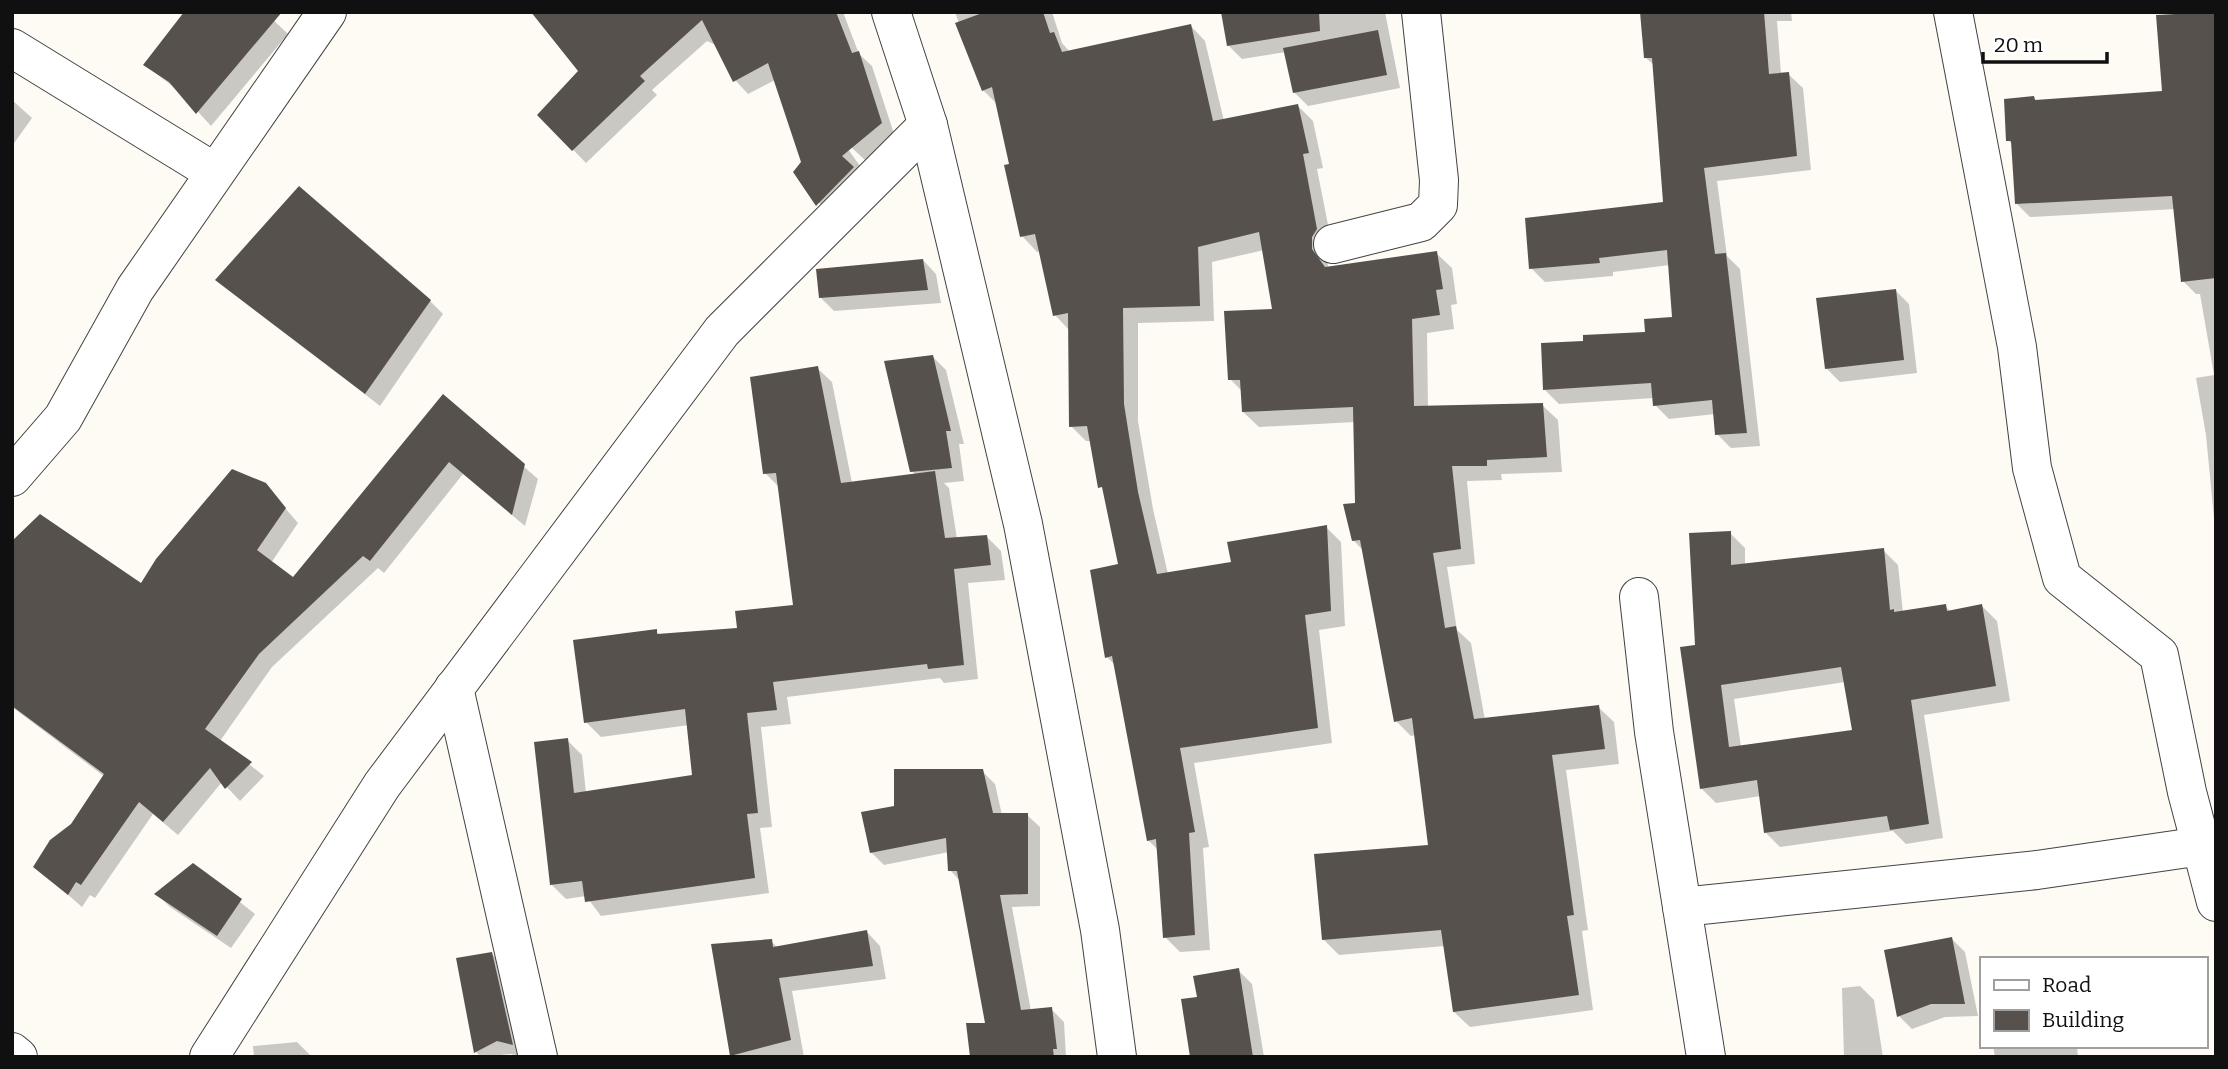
<svg xmlns="http://www.w3.org/2000/svg" width="2228" height="1069" viewBox="0 0 2228 1069" font-family="Bitter,serif">
<style>
.shadow{fill:#0003;fill-rule:evenodd}
.building{fill:#57514d;fill-rule:evenodd}
.lines{fill:none;stroke-linecap:round;stroke-linejoin:round}
.minor-casing{stroke:#434343;stroke-width:40}
.tertiary-casing{stroke:#434343;stroke-width:40}
.minor{stroke:#fff;stroke-width:38}
.tertiary{stroke:#fff;stroke-width:38}
</style>
<rect width="100%" height="100%" fill="#fdfbf4"/>
<g class="shadow">
<path d="M265,12L288,34L211,126L180,92L145,65Z"/>
<path d="M534,12H750L860,166L855,170L866,181L831,218L795,172L803,162L775,80L748,94L735,80L716,45L707,41L652,90L657,95L586,163L539,115L580,71Z"/>
<path d="M801,12H843L859,54L872,66L895,137L866,161L852,148Z"/>
<path d="M955,12H1052L1062,43L1070,52L1190,25L1205,41L1224,121L1298,106L1313,121L1323,168L1317,169L1332,245L1327,253L1328,269L1436,253L1452,268L1457,304L1451,305L1454,329L1427,333L1428,407L1542,405L1558,420L1562,472L1501,474L1502,480L1467,481L1475,564L1447,567L1457,630L1471,643L1485,720L1598,707L1614,722L1619,764L1566,770L1588,930L1582,931L1593,1010L1470,1027L1454,1012L1445,946L1339,955L1323,939L1430,846L1416,735L1411,736L1396,721L1363,550L1353,540L1357,504L1355,422L1259,427L1243,412V392L1230,379L1274,310L1264,250L1212,262L1214,321L1138,323V421L1153,509L1168,574L1233,563L1326,527L1341,542L1345,626L1319,630L1332,743L1194,763L1209,847L1203,848L1210,950L1180,952L1165,937L1158,850L1148,840L1116,666L1107,657L1120,566L1092,441H1086L1071,426L1070,331L1055,315L1040,251L1037,252L1022,236L1011,165L998,105L983,90Z"/>
<path d="M1223,12H1385L1400,88L1308,106L1294,92L1286,52L1242,59L1228,45Z"/>
<path d="M1642,12H1791L1792,21H1777L1781,74H1788L1803,88L1811,170L1717,181L1727,256L1740,269L1760,446L1731,448L1717,434L1715,414L1669,419L1655,405L1654,398L1559,404L1545,390L1585,342L1647,333L1674,318L1670,265L1613,272V276L1545,282L1531,268L1665,203L1655,66L1646,58Z"/>
<path d="M2205,12L2216,15V539L2206,435L2196,378L2214,375L2200,294H2196L2183,281L2176,209L2030,217L2017,204L2014,146L2008,140L2034,98L2037,101L2164,92L2158,16Z"/>
<path d="M12,100L32,118L12,146Z"/>
<path d="M923,260L936,274L941,303L834,311L820,297Z"/>
<path d="M218,280L430,301L443,314L380,406Z"/>
<path d="M1895,290L1909,304L1917,373L1840,382L1826,368Z"/>
<path d="M933,357L946,370L964,444H959L964,481L944,483L949,488L957,539L987,537L1001,551L1005,580L968,583L978,679L944,683L940,678L787,697L791,724L761,727L772,827L760,828L769,893L601,916L586,896L566,899L551,884L567,740L582,755L586,793L694,776L689,725L601,737L586,722L656,631L661,636L739,630L795,606L780,488L765,473L817,368L832,382L852,483L916,475L912,471Z"/>
<path d="M443,396L538,479L525,526L463,474L384,573L378,568L272,667L220,741L264,776L240,801L222,782L178,835L153,814L95,898L90,895L82,907L36,867L72,825L105,777L12,707V544L142,585L265,485L298,523L271,563L293,580Z"/>
<path d="M1730,533L1745,548V565L1883,550L1898,565L1903,613L1945,606L1951,612L1982,606L1997,621L2010,701L1924,715L1943,838L1906,844L1893,831L1780,847L1765,832L1761,796L1716,803L1701,788L1697,647ZM1845,682L1854,732L1741,747L1734,699Z"/>
<path d="M982,771L995,784L1002,815H1027L1040,827V906L1012,907L1031,1011L1051,1009L1064,1022L1066,1057H1005L960,881L950,870L949,852L884,865L871,852L896,807Z"/>
<path d="M193,865L255,914L231,948L170,907L157,894Z"/>
<path d="M867,932L880,946L886,979L792,991L804,1057H732L713,946L771,941L778,948Z"/>
<path d="M1952,939L1965,952L1978,1016L1945,1017L1912,1029L1899,1016Z"/>
<path d="M491,953L505,967L523,1057L511,1054L481,1057L476,1052Z"/>
<path d="M1238,970L1252,984L1264,1057H1192Z"/>
<path d="M1860,986L1874,1000L1883,1057H1844L1842,988Z"/>
<path d="M297,1042L312,1057H254L253,1046Z"/>
<path d="M1993,1046H2077L2078,1057H1995Z"/>
</g>
<g class="building">
<path d="M184,12H282L196,114L169,82L143,65Z"/>
<path d="M531,12H836L852,53L859,51L882,123L842,156L854,167L816,206L793,172L801,162L768,63L733,82L702,20L640,76L645,81L572,151L537,115L578,71Z"/>
<path d="M985,12H1043L1050,33L1054,32L1062,52L1191,24L1213,121L1298,104L1309,153L1303,154L1317,229L1312,237V249L1325,267L1437,251L1443,289L1436,290L1440,315L1412,319L1414,406L1543,403L1547,457L1487,460V466H1452L1461,549L1433,553L1445,628L1456,626L1474,719L1599,705L1605,749L1552,755L1574,915L1567,916L1579,995L1453,1012L1441,930L1322,940L1314,854L1428,845L1412,718L1394,722L1360,540L1352,541L1343,504L1355,503L1353,407L1242,412L1240,380H1228L1224,311L1272,309L1259,232L1198,247L1200,306L1123,308L1124,404L1138,492L1157,574L1231,562L1227,542L1327,525L1331,611L1305,615L1318,728L1180,748L1195,832L1189,833L1195,935L1163,938L1156,839L1147,841L1112,656L1105,658L1090,570L1118,564L1102,487L1098,488L1087,426L1069,427L1068,313L1053,316L1035,234L1020,237L1004,165L1009,164L992,87L982,91L955,23Z"/>
<path d="M1221,12H1319L1320,31L1227,46Z"/>
<path d="M1640,12H1764L1769,74L1789,72L1797,156L1704,168L1715,254L1726,253L1747,433L1715,435L1712,400L1653,406L1651,383L1543,390L1541,343L1583,341V335L1645,332L1644,319L1672,317L1667,250L1599,258L1600,263L1529,269L1525,218L1663,202L1652,58H1644Z"/>
<path d="M2214,12L2216,278L2181,282L2172,196L2015,204L2011,141H2006L2004,99L2034,96L2035,100L2162,91L2156,15Z"/>
<path d="M1378,30L1387,75L1293,93L1283,48Z"/>
<path d="M299,186L431,300L365,394L215,280Z"/>
<path d="M923,259L928,290L819,298L816,269Z"/>
<path d="M1896,289L1904,360L1825,369L1816,298Z"/>
<path d="M933,355L951,431H946L952,468L910,472L884,361Z"/>
<path d="M818,366L841,483L935,471L945,538L987,535L991,565L954,569L964,665L928,669L927,664L773,682L777,710L747,713L758,813L747,814L755,878L585,902L582,881L550,885L534,742L568,738L574,793L692,775L685,709L584,723L573,640L657,629V634L737,628L735,611L793,605L776,473L763,474L750,377Z"/>
<path d="M443,394L525,464L512,515L449,462L370,561L363,556L259,654L205,729L252,762L225,789L210,768L163,822L139,802L81,885L76,882L68,895L33,867L50,840L71,824L104,774L12,706V541L40,514L141,583L156,559L232,469L266,483L286,508L257,550L293,577Z"/>
<path d="M1731,531V565L1884,548L1890,610L1894,609V612L1946,604L1947,611L1982,604L1996,686L1911,700L1929,824L1890,830L1887,816L1764,833L1757,780L1700,789L1680,647L1695,645L1689,533ZM1841,667L1852,730L1729,747L1721,685Z"/>
<path d="M894,769H983L993,813H1028V894L1000,895L1021,1010L1052,1007L1057,1049H1053L1054,1057H970L966,1023H985L957,871H948L946,838L870,853L861,812L894,806Z"/>
<path d="M193,863L242,899L217,936L154,894Z"/>
<path d="M867,930L873,966L779,978L791,1040L730,1056L711,944L772,939L773,947Z"/>
<path d="M1952,937L1965,1004H1931L1897,1017L1884,950Z"/>
<path d="M492,952L513,1045L497,1041L474,1053L456,958Z"/>
<path d="M1239,968L1253,1057H1190L1181,999L1197,997L1193,976Z"/>
</g>
<g class="lines">
<defs>
<g id="minor">
<path d="M1953,12L2017,347L2032,468L2062,578L2159,655L2187,792L2216,902"/>
<path d="M12,48L214,172"/>
<path d="M1333,244L1421,222L1438,205L1439,180L1421,12"/>
<path d="M12,477L63,418L135,289L327,12"/>
<path d="M1639,597L1654,732L1706,1057"/>
<path d="M454,688L538,1057"/>
<path d="M1682,907L2037,870L2202,846"/>
<path d="M12,1052L18,1057"/>
<path d="M209,1057L382,785L722,331L928,125"/>
</g>
<path id="tertiary" d="M891,12L928,125L1023,524L1100,930L1117,1057"/>
</defs>
<use href="#minor" class="minor-casing"/>
<use href="#tertiary" class="tertiary-casing"/>
<use href="#minor" class="minor"/>
<use href="#tertiary" class="tertiary"/>
</g>
<rect width="2228" height="1069" fill="none" stroke="#101010" stroke-width="28"/>
<rect x="1980" y="957" width="228" height="91" fill="#ffffff" stroke="#9f9f9f" stroke-width="2"/>
<rect x="1994" y="980" width="35" height="10" fill="#ffffff" stroke="#9f9f9f" stroke-width="2"/>
<text x="2042" y="992" font-size="21" fill="#101010">Road</text>
<rect x="1994" y="1010" width="35" height="21" fill="#57514d" stroke="#9f9f9f" stroke-width="2"/>
<text x="2042" y="1027" font-size="21" fill="#101010">Building</text>
<path d="M1983 52v10h124v-10" fill="none" stroke="#101010" stroke-width="3.5"/>
<text x="1994" y="52" font-size="21" fill="#101010" stroke="#ffffff" stroke-width="5" paint-order="stroke">20 m</text>
</svg>
